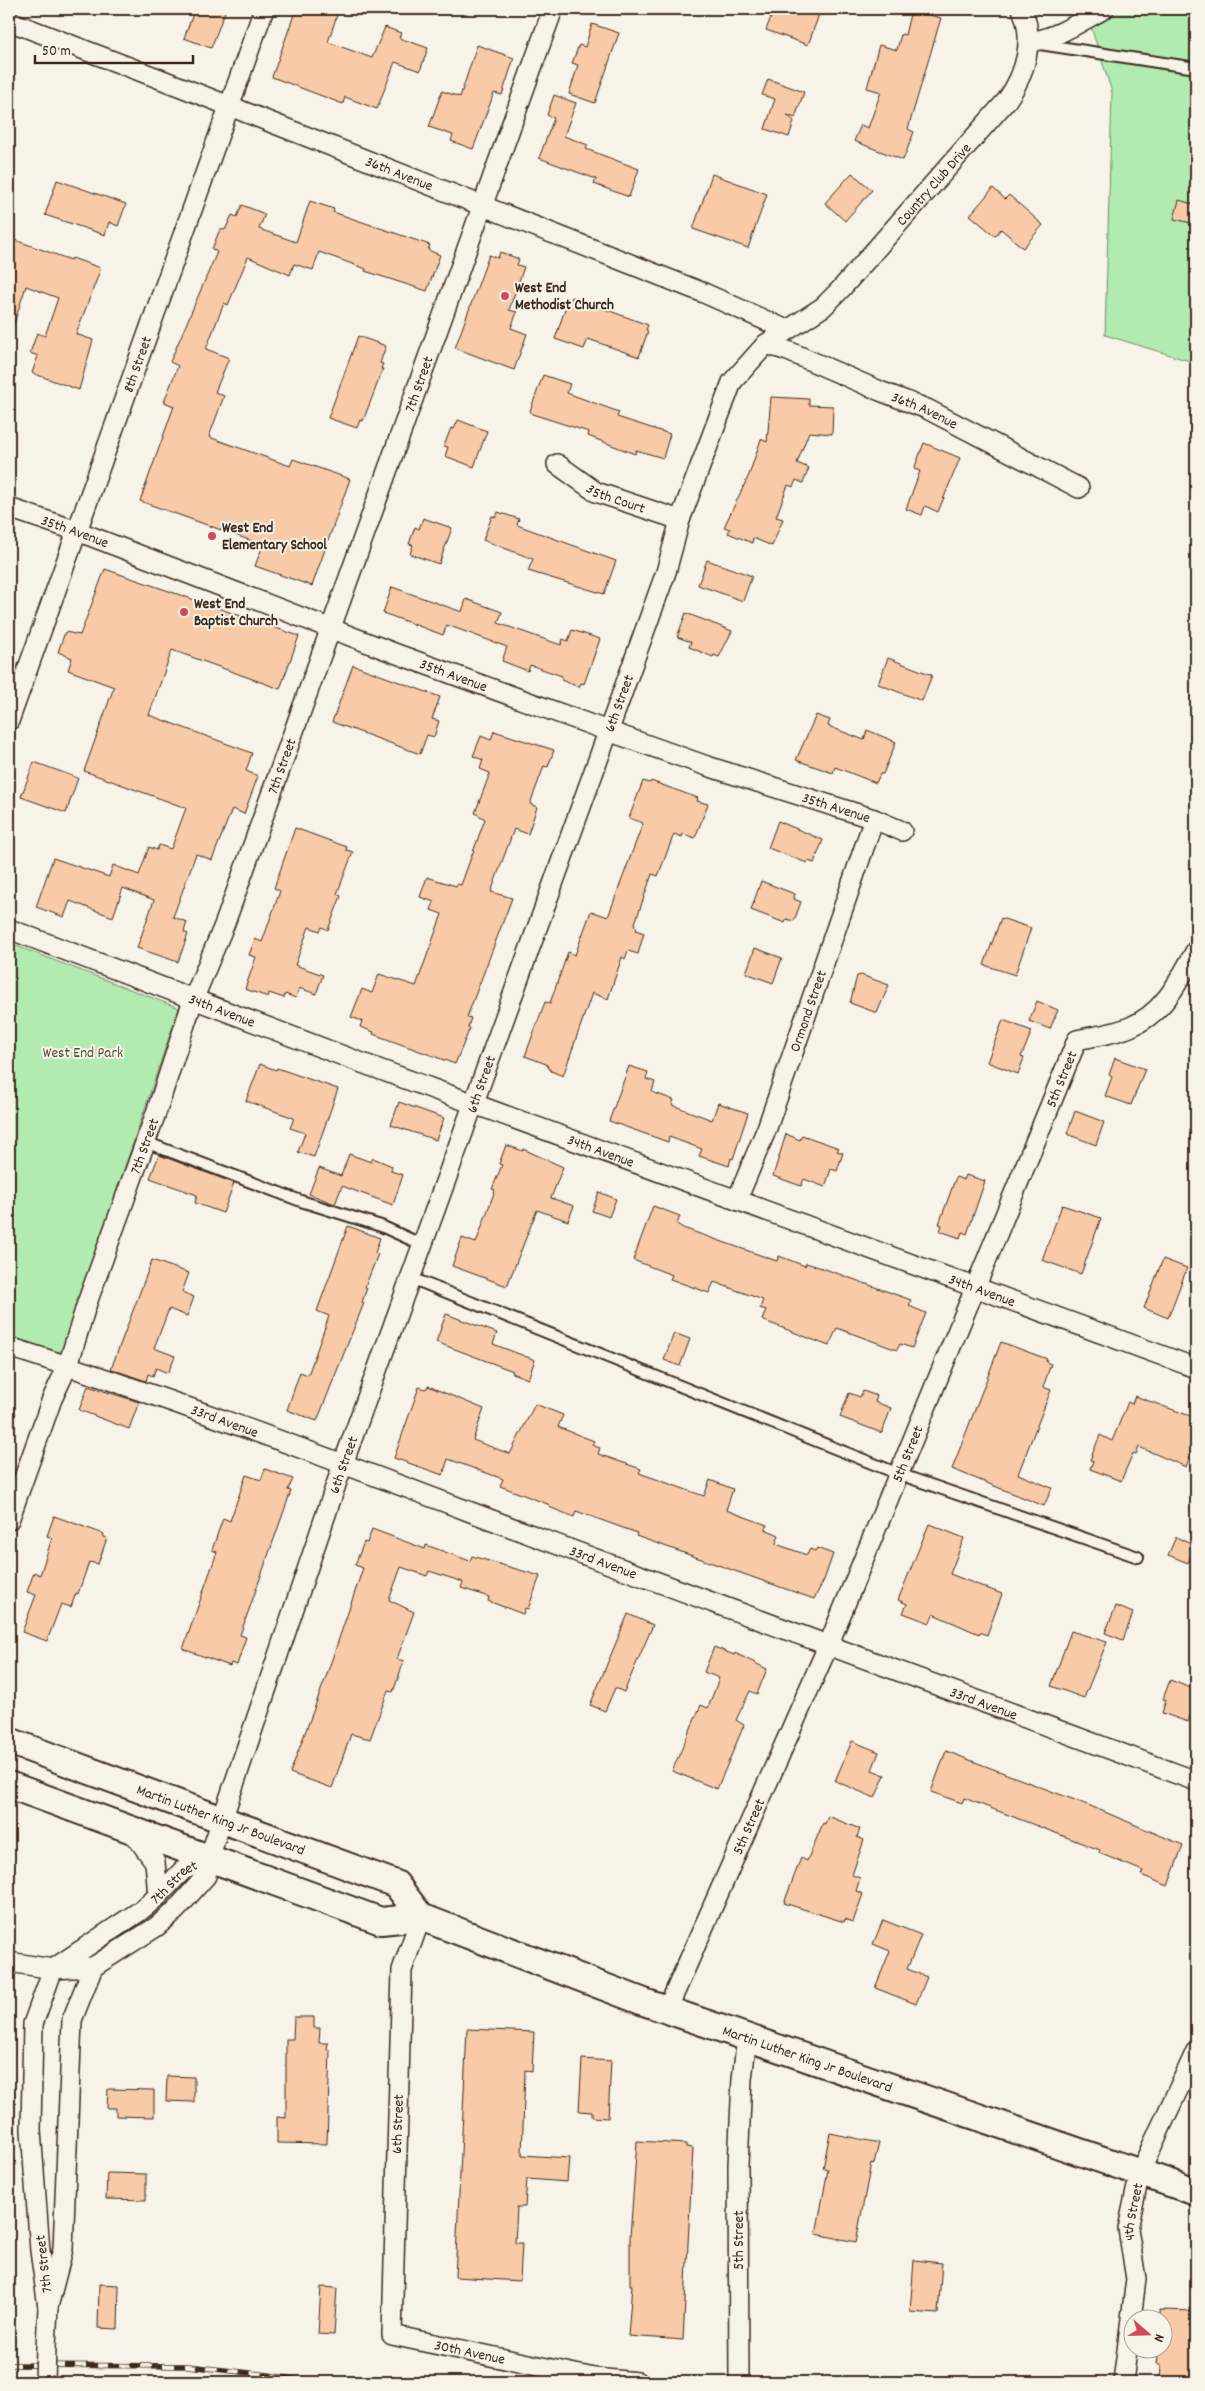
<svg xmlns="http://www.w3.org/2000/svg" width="1205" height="2391" viewBox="0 0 1205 2391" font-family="Dekko,sans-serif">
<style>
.green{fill:#b1ebb0;stroke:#768a67}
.building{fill:#f8caa7;stroke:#3b2a1e}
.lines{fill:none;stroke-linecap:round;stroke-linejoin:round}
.lane-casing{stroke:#3b2a1e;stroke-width:14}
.street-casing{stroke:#3b2a1e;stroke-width:22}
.secondary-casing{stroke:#3b2a1e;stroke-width:30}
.lane{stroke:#f7f3e8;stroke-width:10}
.street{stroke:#f7f3e8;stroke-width:19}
.secondary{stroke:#f7f3e8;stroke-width:26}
.rail-casing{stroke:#3b2a1e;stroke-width:5.5}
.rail{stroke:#f7f3e8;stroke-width:4;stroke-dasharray:11;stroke-linecap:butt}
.street-bridge-casing{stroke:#3b2a1e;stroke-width:22;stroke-linecap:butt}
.street-bridge{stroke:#f7f3e8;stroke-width:19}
.poi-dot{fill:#d1495b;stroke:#f7f3e8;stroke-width:2}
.labels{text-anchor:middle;stroke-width:4;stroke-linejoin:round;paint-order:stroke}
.street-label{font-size:15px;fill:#3b2a1e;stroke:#f7f3e8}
.poi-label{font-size:15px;font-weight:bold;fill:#3b2a1e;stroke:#f7f3e8;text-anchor:start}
.park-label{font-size:15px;fill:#53513b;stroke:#f7f3e8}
</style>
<rect width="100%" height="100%" fill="#f7f3e8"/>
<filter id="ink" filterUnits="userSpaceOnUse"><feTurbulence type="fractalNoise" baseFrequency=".02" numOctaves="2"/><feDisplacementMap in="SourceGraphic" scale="10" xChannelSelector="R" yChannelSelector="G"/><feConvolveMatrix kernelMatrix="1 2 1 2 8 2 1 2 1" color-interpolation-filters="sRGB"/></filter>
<g filter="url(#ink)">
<g class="green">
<path d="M1085,9H1196V363L1105,335L1112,92Z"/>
<path d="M9,943L179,1008L60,1358L9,1339Z"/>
</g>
<g class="building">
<path d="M195,9H226L211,48L184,38Z"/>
<path d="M296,9H339L328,42L372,58L385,27L401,33L399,38L428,48L420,71L395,62L377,109L345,97L343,104L272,77Z"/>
<path d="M774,9H821L808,45L766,30Z"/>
<path d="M911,10L941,18L908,129L914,132L903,160L854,141L861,125L868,128L881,92L867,88L879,45L897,50L901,34L905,35Z"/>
<path d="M592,24L619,33L595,103L569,94L578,65L572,63L579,45L585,47Z"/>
<path d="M477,45L514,58L502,95L494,93L473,149L451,141L453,135L429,127L442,91L460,97Z"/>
<path d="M768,79L804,92L795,118L787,115L794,121L789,137L765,129L775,99L762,95Z"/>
<path d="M554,95L576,103L564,136L588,145L586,149L639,169L629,197L594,184L596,179L539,158L554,118L547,115Z"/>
<path d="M852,173L872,190L845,221L825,203Z"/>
<path d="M712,174L767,194L748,248L693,229Z"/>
<path d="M57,180L126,204L118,226L109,222L105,235L45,215Z"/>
<path d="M993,188L1005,199L1009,195L1043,225L1023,248L1001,229L995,236L970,215Z"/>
<path d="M1179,200L1196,205V224L1174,219Z"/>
<path d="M310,201L334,209L333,212L430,245L428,250L440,255L427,291L365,271L366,269L319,252L313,270L294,264L290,275L248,257L228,305L224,303L206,349L229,358L215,392L224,396L209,437L290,466L293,459L350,479L312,586L255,566L263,545L140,501L174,406L164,402L178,366L170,362L217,252L212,249L220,229L225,230L232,215L237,217L242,205L265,214L259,229L296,242Z"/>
<path d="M15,240L71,260L72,258L101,268L76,334L93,340L79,390L32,373L38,356L30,353L37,333L45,336L58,298L26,286L12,330H9V260Z"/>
<path d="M500,252L519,259L517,265L524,267L509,310L517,312L511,328L527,334L514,370L455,348L489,255L498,258Z"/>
<path d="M572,297L648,325L646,330L648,331L639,357L588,339L584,349L555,339L568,300L570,301Z"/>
<path d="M358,336L386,346L380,363L383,364L381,369H383L363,421L360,420L357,428L328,418Z"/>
<path d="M543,375L570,384L567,393L619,412L617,417L670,434L663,458L636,450L635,454L588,436L589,432L532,414L530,411Z"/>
<path d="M771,397L809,399V405L833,406L832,434L809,432L797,463L809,468L803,483L796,480L793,487L788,485L776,517L783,519L772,546L753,538L752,543L728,533L730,529L724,527L749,475L761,439L767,442Z"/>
<path d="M458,420L487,431L474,467L445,456L448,447L444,446L451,428L454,429Z"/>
<path d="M924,443L960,458L938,512L925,506L922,515L906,509L920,471L914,469Z"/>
<path d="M498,512L519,519L517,525L616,561L604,594L528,571L533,559L483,540L492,516L496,517Z"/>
<path d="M423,518L452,528L439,564L410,554L413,545L409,544L415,527L419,529Z"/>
<path d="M707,560L752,576L743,601L698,585Z"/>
<path d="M105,569L299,636L280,689L172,650L149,715L252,753L246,771L258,776L244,814L232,809L212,860L196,854L173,917L187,922L184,932L188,934L178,962L137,948L154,900L123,888L113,917L70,901L64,917L36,907L53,858L109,877L113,865L139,875L149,847L157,850L159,845L171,849L186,808L84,771L114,687L68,670L72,658L58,652L65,632L80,635Z"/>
<path d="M392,587L462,612L466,599L502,612L498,623L561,645L563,639L568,641L572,630L600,639L584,684L581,683L579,687L561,680L562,676L530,665L528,671L502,661L507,647L447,625L443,635L383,613Z"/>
<path d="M686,613L732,631L719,657L714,655L713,657L689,647L691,642L677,637Z"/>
<path d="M888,658L932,675L922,701L878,684Z"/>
<path d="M353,665L440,697L432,719L439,721L434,737L427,735L420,754L332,722Z"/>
<path d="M816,715L830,720L828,726L864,740L867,730L896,742L883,774H880L876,783L835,767L833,773L796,760Z"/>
<path d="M494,731L554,750L548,767L544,766L530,804L537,807L528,834L514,829L491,892L512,898L467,1017L471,1018L468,1027L470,1028L455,1064L373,1034L374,1032L360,1027L362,1021L351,1017L362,989L372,993L379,974L416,986L442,914L431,910L434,902L420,897L427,877L456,886L457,884L461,885L485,819L475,813L490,773L480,769L483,760L473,756L481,736L491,740Z"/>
<path d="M34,762L78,778L66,813L21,797Z"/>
<path d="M643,781L650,783L651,781L698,798L697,801L708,804L695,838L683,834L682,837L674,834L658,876L652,874L634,926L637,927L636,930L644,933L638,954L628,951L625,959L622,957L608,999L592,993L563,1076L551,1071L546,1064L525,1056L545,1002L550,1003L568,952L575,955L591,911L608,917L643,823L629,818Z"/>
<path d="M778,821L823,840L814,863L808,861L807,863L768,848Z"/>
<path d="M295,828L347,847L346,850L353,852L337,894L341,896L328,930L322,927L320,931L309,927L295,965L323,975L316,994L299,988L296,998L285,994L284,998L269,993L268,997L245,989L256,957L249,955L255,939L262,942L280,891L274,888Z"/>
<path d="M761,881L795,894L794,899L801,902L794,921L786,919L785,923L751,910Z"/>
<path d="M1001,918L1031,928L1015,975L984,965Z"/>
<path d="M755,948L782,958L773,983L746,973Z"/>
<path d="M861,975L889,985L877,1013L850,1003L857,976Z"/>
<path d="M1037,1001L1058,1010L1050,1029L1029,1021Z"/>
<path d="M1003,1020L1032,1031L1021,1057L1024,1058L1018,1074L987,1062Z"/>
<path d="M1115,1058L1145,1069L1131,1105L1105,1096L1112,1077L1109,1075Z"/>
<path d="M260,1064L276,1070L277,1068L338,1089L314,1157L298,1152L305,1133L290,1128L294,1118L246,1101Z"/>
<path d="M629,1066L648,1072L646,1079L655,1082L652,1092L674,1100L672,1105L712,1120L718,1103L748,1113L733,1159L731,1158L729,1166L699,1156L702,1149L669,1137L668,1142L609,1121Z"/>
<path d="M399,1102L444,1118L436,1140L391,1125Z"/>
<path d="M1075,1111L1104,1122L1096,1145L1067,1134Z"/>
<path d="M786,1134L800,1140L802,1135L839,1148L837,1151L843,1153L837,1171L831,1169L825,1187L804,1179L801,1186L773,1176Z"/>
<path d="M506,1145L523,1151V1149L563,1167L551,1198L574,1206L568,1221L537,1210L507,1286L452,1266L462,1238L476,1243L495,1190L492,1189L502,1165L499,1164Z"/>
<path d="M349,1154L371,1162L373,1158L392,1166L391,1171L403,1175L393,1205L342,1186L335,1204L309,1194L319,1168L341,1176Z"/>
<path d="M159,1155L234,1183L223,1213L195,1203L197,1195L150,1178Z"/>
<path d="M966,1175L985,1181L967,1234L962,1232L960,1238L940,1231L942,1225L939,1224L956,1177L964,1180Z"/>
<path d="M599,1192L616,1199L609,1217L592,1211Z"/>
<path d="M1062,1205L1101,1218L1081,1274L1042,1260Z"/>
<path d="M653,1206L680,1216L677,1224L683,1228L777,1261L779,1256L805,1266L806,1263L825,1269L911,1300L909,1306L926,1313L912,1348L900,1344L897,1350L837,1328L829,1346L762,1320L766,1310L760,1308L763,1300L714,1282L709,1293L670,1279L672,1275L633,1260Z"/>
<path d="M348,1226L380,1238L375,1253L378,1254L365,1287L367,1288L362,1302L364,1303L317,1421L287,1410L300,1372L308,1375L329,1316L317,1311Z"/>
<path d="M1163,1259L1187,1268L1168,1318L1144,1308Z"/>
<path d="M152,1260L189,1273L182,1292L194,1297L187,1316L169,1309L154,1348L175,1356L168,1373L156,1368L153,1376L148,1374L146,1381L111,1369Z"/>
<path d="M446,1314L497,1333L493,1344L535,1360L528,1379L512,1373L513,1371L436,1342Z"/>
<path d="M674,1333L690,1339L680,1366L664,1360Z"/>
<path d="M1001,1342L1047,1359L1046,1362L1051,1364L1043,1387L1051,1390L1018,1474L1052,1488L1044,1506L952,1469Z"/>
<path d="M88,1386L139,1402L129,1429L79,1410Z"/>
<path d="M428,1386L484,1409L473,1440L510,1454L535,1404L563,1415L558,1427L594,1441L592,1445L600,1448L598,1454L641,1469L639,1473L704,1496L710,1480L733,1489L726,1510L767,1525L765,1529L779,1535L776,1544L807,1555L810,1549L815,1551L817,1548L833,1554L824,1580L814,1599L636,1536L637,1533L576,1511L574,1517L549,1507L550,1505L500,1486L503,1479L448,1459L443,1475L394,1458L419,1387L426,1389Z"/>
<path d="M863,1391L877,1396L875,1402L891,1408L882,1433L840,1417L849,1393L860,1397Z"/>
<path d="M1135,1396L1196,1418V1452L1192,1450L1186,1467L1139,1447L1136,1454L1133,1453L1121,1481L1090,1469L1093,1461L1090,1460L1100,1435L1112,1441L1128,1402L1132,1404Z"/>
<path d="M265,1469L293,1479L288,1490L291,1491L240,1635L246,1637L237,1665L231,1663L230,1666L183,1649L217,1552L212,1550L223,1518L230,1521L246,1475L261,1480Z"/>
<path d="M54,1516L104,1534L103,1537L107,1538L98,1564L89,1562L78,1594L76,1593L71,1607L61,1604L47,1641L22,1632L36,1595L27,1592L34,1572L40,1575L52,1538L47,1536Z"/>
<path d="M929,1524L964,1538L950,1574L1002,1594L987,1635L980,1632L979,1634L933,1614L930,1623L903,1613L907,1604L898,1600Z"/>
<path d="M372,1529L425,1549L426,1545L470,1561L472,1556L540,1576L528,1609L525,1608L523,1614L488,1601L489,1597L461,1588L463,1582L429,1571L427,1576L401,1567L389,1600L414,1612L397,1659L404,1661L393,1692L388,1691L370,1739L351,1734L332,1788L290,1773L327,1674L363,1568L355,1565L364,1542L367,1543Z"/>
<path d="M1176,1537L1195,1546L1188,1563L1168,1555Z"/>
<path d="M1116,1606L1133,1613L1123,1640L1105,1633Z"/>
<path d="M628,1614L653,1625L624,1692L615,1688L605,1711L590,1705Z"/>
<path d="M1071,1631L1107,1642L1084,1698L1051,1686Z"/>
<path d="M714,1647L734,1655L735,1653L767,1669L757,1694L750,1691L736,1720L744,1725L717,1789L672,1771L701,1705L708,1708L719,1678L704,1672Z"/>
<path d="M1170,1680L1196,1690V1712L1192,1711L1188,1722L1162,1713L1166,1700L1163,1699Z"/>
<path d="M852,1741L879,1752L872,1770L885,1775L875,1798L835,1781Z"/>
<path d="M946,1751L1088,1805L1183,1845L1168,1886L1141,1875L1143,1871L1099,1853L1100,1850L964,1798L962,1803L931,1792Z"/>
<path d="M828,1816L860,1829L857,1837L864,1840L852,1875L860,1878L856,1891L863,1894L853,1922L845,1919L844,1922L784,1903L801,1858L807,1861L823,1823L825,1824Z"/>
<path d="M883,1920L921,1935L907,1969L927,1977L916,2004L875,1988L890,1951L873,1944Z"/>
<path d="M294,2017H314V2028H320L319,2043H328L327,2050H330L327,2144L277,2143V2117L286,2118V2039H293Z"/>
<path d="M467,2029L534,2032L532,2071L525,2070L522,2155L569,2158L567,2182L527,2179L525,2207H517L515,2243H522L520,2281L455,2277Z"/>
<path d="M582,2059L611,2061L608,2118L592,2117V2112L579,2111Z"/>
<path d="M167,2076L194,2077V2102L166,2101Z"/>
<path d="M108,2089L154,2090V2117L116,2116V2108H107Z"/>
<path d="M830,2133L879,2143L874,2164L871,2163L856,2242L816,2234L828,2169L823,2168Z"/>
<path d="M637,2141L686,2144V2147L693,2148L683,2340L628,2336L632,2285H630V2237Z"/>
<path d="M107,2173L146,2174V2200L106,2199Z"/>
<path d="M914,2260L942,2263L938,2314L910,2312Z"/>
<path d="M99,2284L119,2285L118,2329L98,2328Z"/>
<path d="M321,2287L337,2288L334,2335L318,2334Z"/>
<path d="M1160,2310L1196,2311V2382H1160L1161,2364H1157L1159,2348H1162Z"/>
</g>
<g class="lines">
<defs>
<g id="lane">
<path d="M1040,44L1196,68"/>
<path d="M145,1142L301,1201L381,1226L423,1245"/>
<path d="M411,1278L899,1474L1138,1557"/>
</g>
<g id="street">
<path id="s1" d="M9,21L181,87L704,293L787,330"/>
<path d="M1029,42C1057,38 1080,22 1104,9"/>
<path id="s2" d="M766,344L788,351L880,391L927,409L1079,488"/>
<path id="s3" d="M557,464L596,492L680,520"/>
<path id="s4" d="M9,508L77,531L397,654L608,731L707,766L874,819L902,831"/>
<path id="s5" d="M9,721L264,9"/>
<path id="s6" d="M9,929L362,1063L1196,1368"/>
<path id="s7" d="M737,1200L767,1128L874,819"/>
<path id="s8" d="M9,1347C192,1405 372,1475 553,1543C767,1623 981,1702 1196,1781"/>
<path id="s9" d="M9,1520L52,1399L68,1365L87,1303L156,1113L193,1000L225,923L553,9"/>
<path d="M132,1831L155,1862L158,1896"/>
<path id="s10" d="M421,1917L402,1970L392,2335L594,2378L638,2382"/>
<path d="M9,1962L53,1969L93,1967"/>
<path id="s11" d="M667,2010L828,1646L1077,1040C1094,1036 1114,1034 1130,1027C1164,1013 1179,981 1196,950"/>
<path id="s12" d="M48,2307L63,2249L72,2020L93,1967L156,1927L176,1910L206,1876L209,1858L343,1464L666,572L680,520L732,382L766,344L823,307L840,290L1007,100C1026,73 1035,40 1022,9"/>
<path id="s13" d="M46,2347L48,2307L40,2251L31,2130L33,2024L53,1969L140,1911L158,1896L183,1870L209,1858"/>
<path d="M739,2382L738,2165L742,2079L747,2037"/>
<path id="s14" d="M1123,2382L1136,2279L1128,2229L1140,2172L1196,2051"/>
</g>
<g id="secondary">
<path id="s15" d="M9,1741L396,1884L421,1917"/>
<path id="s16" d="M9,1785L381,1921L421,1917L644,2002L1196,2192"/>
</g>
</defs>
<use href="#lane" class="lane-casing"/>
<use href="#street" class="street-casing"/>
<use href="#secondary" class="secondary-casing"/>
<use href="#lane" class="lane"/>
<use href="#street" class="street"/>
<use href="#secondary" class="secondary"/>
<defs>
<path id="rail" d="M9,2365L188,2366L268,2375L312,2382"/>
</defs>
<use href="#rail" class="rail-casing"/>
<use href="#rail" class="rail"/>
<defs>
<path id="street-bridge" d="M45,2382L46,2347"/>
</defs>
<use href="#street-bridge" class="street-bridge-casing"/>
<use href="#street-bridge" class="street-bridge"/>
</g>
</g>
<g class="poi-dot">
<circle cx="505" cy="296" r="5"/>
<circle cx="212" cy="536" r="5"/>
<circle cx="184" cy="612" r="5"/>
</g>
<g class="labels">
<g class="street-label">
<text dy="5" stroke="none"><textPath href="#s1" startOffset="419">36th Avenue</textPath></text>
<text dy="5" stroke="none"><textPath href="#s12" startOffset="2361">Country Club Drive</textPath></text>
<text dy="5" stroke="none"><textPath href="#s5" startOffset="379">8th Street</textPath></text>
<text dy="5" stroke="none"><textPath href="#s9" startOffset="1208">7th Street</textPath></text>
<text dy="5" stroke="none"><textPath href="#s2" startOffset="172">36th Avenue</textPath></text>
<text dy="5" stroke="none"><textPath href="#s3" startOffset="69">35th Court</textPath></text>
<text dy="5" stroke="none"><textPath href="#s4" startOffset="70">35th Avenue</textPath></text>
<text dy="5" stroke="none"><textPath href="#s4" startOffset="475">35th Avenue</textPath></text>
<text dy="5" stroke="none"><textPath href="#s12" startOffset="1736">6th Street</textPath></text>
<text dy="5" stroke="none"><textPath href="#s9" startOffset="802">7th Street</textPath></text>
<text dy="5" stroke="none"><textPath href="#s4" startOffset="880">35th Avenue</textPath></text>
<text dy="5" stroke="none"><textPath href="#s6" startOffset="228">34th Avenue</textPath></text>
<text dy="5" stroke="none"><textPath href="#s7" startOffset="202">Ormond Street</textPath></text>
<text dy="5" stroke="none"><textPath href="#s11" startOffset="1011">5th Street</textPath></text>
<text dy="5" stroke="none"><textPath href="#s12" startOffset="1331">6th Street</textPath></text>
<text dy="5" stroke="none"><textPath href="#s9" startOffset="398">7th Street</textPath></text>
<text dy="5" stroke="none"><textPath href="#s6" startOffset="632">34th Avenue</textPath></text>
<text dy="5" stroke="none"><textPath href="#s6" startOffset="1038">34th Avenue</textPath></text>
<text dy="5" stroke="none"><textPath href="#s8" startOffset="228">33rd Avenue</textPath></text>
<text dy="5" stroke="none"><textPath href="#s11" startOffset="606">5th Street</textPath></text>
<text dy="5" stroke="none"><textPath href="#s12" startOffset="926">6th Street</textPath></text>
<text dy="5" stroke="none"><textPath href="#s8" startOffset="632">33rd Avenue</textPath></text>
<text dy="5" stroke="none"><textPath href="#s8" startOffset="1038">33rd Avenue</textPath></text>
<text dy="5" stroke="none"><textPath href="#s15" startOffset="226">Martin Luther King Jr Boulevard</textPath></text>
<text dy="5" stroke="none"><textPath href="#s11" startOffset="201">5th Street</textPath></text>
<text dy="5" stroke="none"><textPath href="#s13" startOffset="532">7th Street</textPath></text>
<text dy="5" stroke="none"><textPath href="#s16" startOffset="848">Martin Luther King Jr Boulevard</textPath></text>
<text transform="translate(397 2124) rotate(-88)" y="5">6th Street</text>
<text dy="5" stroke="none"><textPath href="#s14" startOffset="172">4th Street</textPath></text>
<text transform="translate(738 2240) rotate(-90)" y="5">5th Street</text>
<text transform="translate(43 2264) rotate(-97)" y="5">7th Street</text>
<text dy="5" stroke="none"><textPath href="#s10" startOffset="501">30th Avenue</textPath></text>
</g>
<g class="poi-label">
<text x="515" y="292">West End<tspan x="515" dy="17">Methodist Church</tspan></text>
<text x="222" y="532">West End<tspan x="222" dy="17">Elementary School</tspan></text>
<text x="194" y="608">West End<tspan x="194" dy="17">Baptist Church</tspan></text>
</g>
<g class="park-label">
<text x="83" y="1057">West End Park</text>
</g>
</g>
<rect width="1205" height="2391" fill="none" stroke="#f7f3e8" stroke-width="30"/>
<rect x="15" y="15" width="1175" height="2361" fill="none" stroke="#3b2a1e" stroke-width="2" filter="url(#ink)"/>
<g transform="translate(1148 2334) rotate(110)"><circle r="24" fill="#f7f3e8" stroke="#aca397"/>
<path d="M0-4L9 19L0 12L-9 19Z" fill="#d1495b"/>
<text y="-8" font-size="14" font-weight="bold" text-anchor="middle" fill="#3b2a1e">N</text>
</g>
<path d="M35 55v8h158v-8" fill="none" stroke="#3b2a1e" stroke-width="2.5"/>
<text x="42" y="55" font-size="15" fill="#3b2a1e" stroke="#f7f3e8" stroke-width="4" paint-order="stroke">50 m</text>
</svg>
